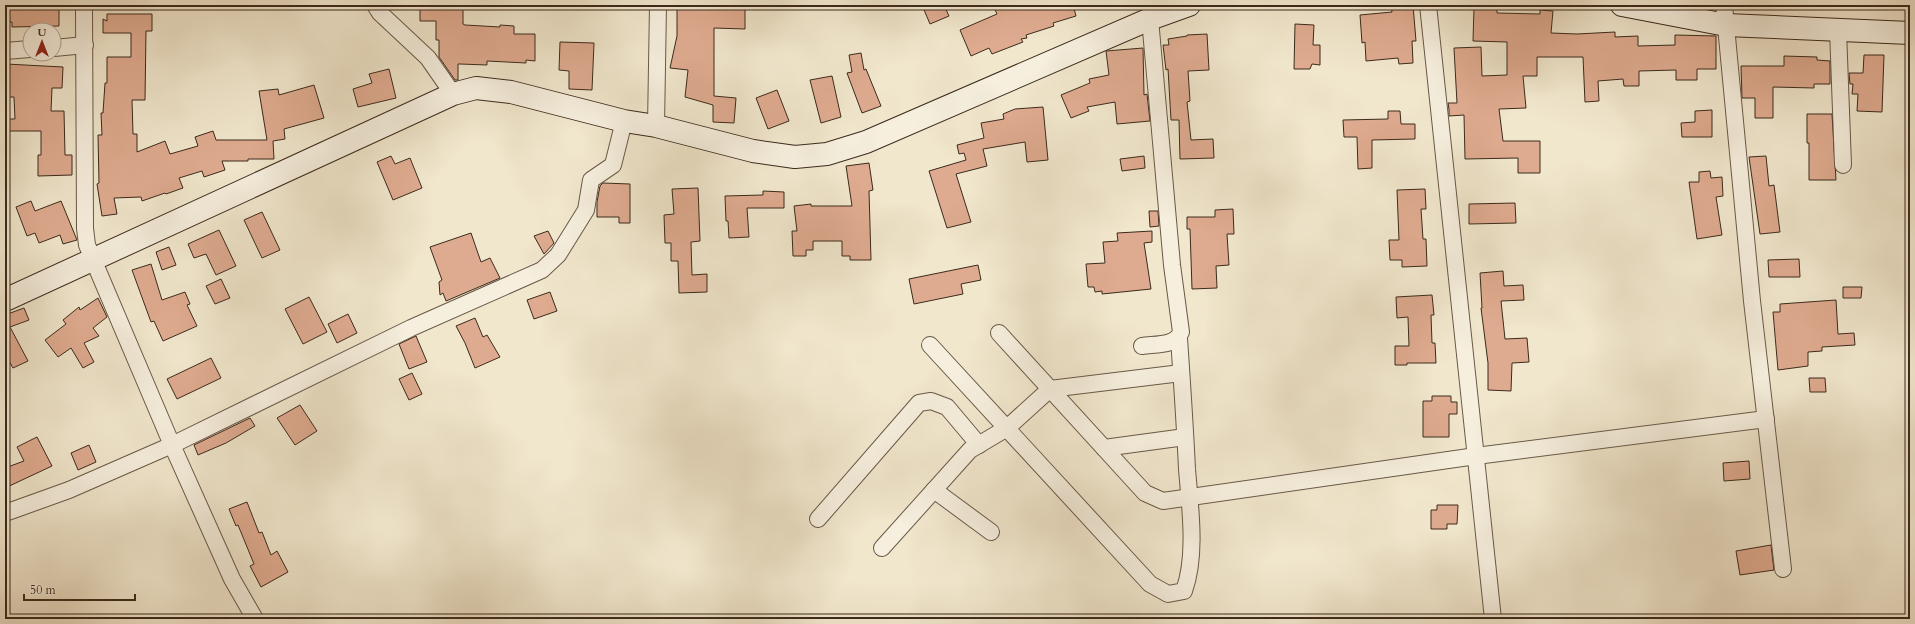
<svg xmlns="http://www.w3.org/2000/svg" width="1915" height="624" viewBox="0 0 1915 624" font-family="Cardo,serif">
<style>
.building{fill:#dfab90;stroke:#3c2a1c}
.lines{fill:none;stroke-linecap:round;stroke-linejoin:round}
.street-casing{stroke:#695948;stroke-width:18}
.secondary-casing{stroke:#3c2a1c;stroke-width:24}
.street{stroke:#f6efde;stroke-width:16}
.secondary{stroke:#f6efde;stroke-width:22}
</style>
<rect width="100%" height="100%" fill="#f1e7cd"/>
<filter id="stains"><feTurbulence type="fractalNoise" baseFrequency=".005" numOctaves="4"/><feColorMatrix values="0 0 0 0 .2 0 0 0 0 .09 0 0 0 0 .02 0 0 0 .5 -.17"/></filter>
<radialGradient id="worn" r=".72"><stop offset=".6" stop-color="#630" stop-opacity="0"/><stop offset="1" stop-color="#630" stop-opacity=".3"/></radialGradient>
<g class="building">
<path d="M59,5V26L12,27V22H5V6Z"/>
<path d="M420,5L463,6V24L465,25L500,27V25L514,26V34H535V61L526,60V63L487,61V65L460,64H458V80H455L439,57V40H436V21H420Z"/>
<path d="M677,5L745,7V29L714,28V96L736,98L734,123L713,122V105L685,97L688,70L670,68L677,36Z"/>
<path d="M922,5H944L949,16L930,24Z"/>
<path d="M993,5H1073L1076,16L1053,23L1054,26L1026,35L1027,38L1021,39L1023,42L992,54L989,48L971,56L960,30L997,14Z"/>
<path d="M1391,5H1413L1416,41H1412L1413,63L1399,64L1398,58L1366,61L1365,42L1362,43L1360,15L1392,12Z"/>
<path d="M1483,5H1497V13L1540,14V10L1553,11L1551,33L1577,34L1615,32V37L1638,36V46L1675,45V35L1716,36V69H1697V80H1676V70L1639,71V86H1624L1623,79L1598,81L1599,101L1585,102L1583,57H1537V76H1523L1526,108L1499,109L1503,141H1540V173H1518V158L1465,159L1464,115L1449,116V109L1448,103H1457L1454,48L1481,47L1482,76L1507,75V42L1473,41L1474,7H1483Z"/>
<path d="M107,14H152V31H146L145,100H132L133,134H137V152L165,141L170,154L198,146L195,137L213,131L216,140H267L259,91L278,89L279,95L314,85L324,118L284,129L285,139L273,141L274,159H248V161H222L225,170L204,177L202,171L179,178L183,188L166,194L165,193L142,201L141,197L114,198L117,214L102,216L97,184L99,183L98,135H102L101,113H103L105,83H107V57H131V33H103V19L107,21Z"/>
<path d="M1295,24L1314,25L1313,45H1320V65L1312,64L1310,69H1294Z"/>
<path d="M1207,34L1209,70L1188,71L1190,101L1187,102L1191,140L1213,139L1214,158L1180,159L1179,120H1171L1168,69L1166,70L1163,45H1169L1168,39L1187,36V35Z"/>
<path d="M560,42L594,43L592,90L569,89V71L559,70Z"/>
<path d="M1143,48L1144,95L1147,94L1150,121L1117,124L1115,102L1087,107L1089,111L1071,118L1061,95L1090,83L1089,79L1109,75L1106,51Z"/>
<path d="M861,53L864,70L866,69L881,106L862,113L847,73L852,72L849,55Z"/>
<path d="M1864,55H1884L1882,112L1857,111L1858,94H1852L1853,84H1850L1849,73H1863Z"/>
<path d="M1784,56L1817,57V60L1830,61V84H1814V88L1773,87V118H1755V98H1742L1741,66H1784Z"/>
<path d="M6,64L63,67L62,88H52L51,111H64L65,155H72V175L38,176V155H41V131H5V119H15L14,97H5Z"/>
<path d="M389,69L396,98L358,107L353,89L372,83L369,74Z"/>
<path d="M832,76L841,117L821,123L810,80Z"/>
<path d="M777,90L789,121L768,129L756,98Z"/>
<path d="M1043,107L1048,160L1027,162L1025,142L983,149L987,166L956,174L971,222L947,228L929,171L966,160L964,153L959,154L957,145L984,138L981,123L1004,119L1003,114L1015,109Z"/>
<path d="M1712,110V137H1682L1681,123L1695,122V111Z"/>
<path d="M1388,111H1400L1401,124H1415V139L1372,140V168L1358,169L1357,137H1344L1343,120L1388,119Z"/>
<path d="M1807,114H1832L1836,180H1809V143H1807Z"/>
<path d="M391,156L395,164L410,158L422,188L393,200L377,162Z"/>
<path d="M1144,156L1145,168L1122,171L1120,159Z"/>
<path d="M1766,156L1769,186L1774,185L1780,232L1760,234L1749,157Z"/>
<path d="M869,163L873,190L869,191L871,260H850V256H842V241H813V250H806V256H793L792,231H797L794,206L811,204V206H852L846,166Z"/>
<path d="M1710,171L1711,178L1722,177L1723,196L1716,197L1722,235L1697,239L1689,182H1699V172Z"/>
<path d="M603,183L630,184V223H619V217H597V202L600,186Z"/>
<path d="M698,188L700,241L691,242L692,275L707,274V292L679,293L678,261H671V243H665L664,215L674,214L672,189Z"/>
<path d="M1425,189L1426,209H1421L1423,239H1426L1427,266L1402,267V260H1390L1389,240H1399L1397,190Z"/>
<path d="M763,191L784,192V208H747L749,237L729,238L728,221H726L725,196L763,195Z"/>
<path d="M31,201L35,211L61,201L77,240L63,244L60,235L39,243L35,233L27,236L16,207Z"/>
<path d="M1515,203L1516,223L1469,224V204Z"/>
<path d="M1233,209L1234,234H1227L1229,265L1216,266L1217,288L1192,289L1190,229H1187V217H1215V210Z"/>
<path d="M1149,211H1158L1159,226L1150,227Z"/>
<path d="M262,212L280,250L262,258L244,220Z"/>
<path d="M219,230L236,266L216,275L206,254L194,258L188,244Z"/>
<path d="M548,231L554,243L544,254L534,236Z"/>
<path d="M1152,231V242L1144,243L1151,289L1102,294V291L1095,292L1094,287H1088L1086,264L1105,263L1103,242L1118,241L1117,233Z"/>
<path d="M471,233L481,262L490,258L500,278L446,301L443,293L440,295L439,282L442,280L430,247Z"/>
<path d="M169,247L176,265L162,270L156,252Z"/>
<path d="M1799,259L1800,277H1769L1768,260Z"/>
<path d="M151,264L162,300L185,292L190,304L187,305L197,326L163,341L154,321L151,322L132,270Z"/>
<path d="M978,265L981,280L961,284L963,294L914,304L909,279Z"/>
<path d="M1503,271L1504,286L1523,285L1524,300L1501,301L1505,339L1527,338L1529,362L1512,363L1511,391L1488,390V363L1481,308H1482L1480,273Z"/>
<path d="M221,279L230,298L215,304L206,286Z"/>
<path d="M1843,287H1862L1861,298H1843Z"/>
<path d="M550,292L557,311L534,319L527,300Z"/>
<path d="M1432,295L1434,315H1431L1432,343H1435L1436,363H1407V365H1395V346H1409L1408,317L1397,318L1396,297Z"/>
<path d="M309,297L327,332L303,344L285,309Z"/>
<path d="M98,298L107,317L93,328L99,336L84,343L94,362L83,368L71,348L58,357L45,340L66,324L63,320L79,307L80,310Z"/>
<path d="M1836,300L1838,334L1854,333L1855,345L1822,347V351L1808,352V366L1778,370L1773,312H1780V304Z"/>
<path d="M24,308L29,320L10,327L28,361L13,368L9,361L5,362V315Z"/>
<path d="M348,314L357,333L337,343L328,324Z"/>
<path d="M475,318L483,337L487,335L500,357L475,368L465,343L456,326Z"/>
<path d="M416,336L427,362L409,369L399,344Z"/>
<path d="M211,358L221,378L177,399L167,379Z"/>
<path d="M412,373L422,394L409,400L399,379Z"/>
<path d="M1809,378H1825L1826,392H1810Z"/>
<path d="M1432,396H1451V402H1457V414H1449V437H1423V401H1432Z"/>
<path d="M300,405L317,431L295,445L277,418Z"/>
<path d="M250,418L255,426L226,443L198,455L194,445Z"/>
<path d="M37,437L52,466L5,488V468L24,461L17,447Z"/>
<path d="M89,445L96,462L78,470L71,453Z"/>
<path d="M1749,461L1750,479L1724,481L1723,463Z"/>
<path d="M247,502L259,533L262,532L271,555L277,551L288,572L261,587L250,566L254,564L238,525L236,526L229,509Z"/>
<path d="M1437,505H1458L1457,524H1447V529H1431V510H1437Z"/>
<path d="M1771,545L1774,570L1740,575L1736,551Z"/>
</g>
<g class="lines">
<defs>
<g id="street">
<path d="M84,5L85,228L87,245L172,445L232,579L255,619"/>
<path d="M375,5L380,13L428,58L453,94"/>
<path d="M1428,5L1493,619"/>
<path d="M1724,5L1752,301L1783,569"/>
<path d="M1838,30L1843,165"/>
<path d="M54,48L85,45"/>
<path d="M5,51L30,49"/>
<path d="M656,126L658,5"/>
<path d="M999,333L1145,493L1163,501L1476,456L1766,419"/>
<path d="M930,345L1150,584L1168,594L1184,591C1197,555 1190,507 1187,469C1185,426 1182,382 1179,338"/>
<path d="M1142,346C1156,344 1176,346 1181,332L1172,265L1150,19"/>
<path d="M1104,448L1185,437"/>
<path d="M934,490L991,532"/>
<path d="M5,513L69,490L172,445L411,328L542,270L558,255L586,210L591,180L613,165L624,121"/>
<path d="M818,519L919,403L931,401L947,407L979,445"/>
<path d="M882,548L970,450L1007,428L1050,389L1181,373"/>
</g>
<g id="secondary">
<path d="M1622,5L1726,25L1910,33"/>
<path d="M5,300L453,94L476,88L511,92L624,121L656,126L753,151L795,157L827,154L866,142L1150,19L1189,5"/>
</g>
</defs>
<use href="#street" class="street-casing"/>
<use href="#secondary" class="secondary-casing"/>
<use href="#street" class="street"/>
<use href="#secondary" class="secondary"/>
</g>
<rect width="1915" height="624" fill="none" stroke="#f1e7cd" stroke-width="20"/>
<rect x="6" y="6" width="1903" height="612" fill="none" stroke="#3c2a1c" stroke-width="2"/>
<rect x="10" y="10" width="1895" height="604" fill="none" stroke="#3c2a1c"/>
<g transform="translate(42 42)"><circle r="19" fill="#f6efde" stroke="#aca090"/>
<path d="M0-3L7 15L0 10L-7 15Z" fill="#8f2418"/>
<text y="-6" font-size="11" font-weight="bold" text-anchor="middle" fill="#3c2a1c">U</text>
</g>
<path d="M24 594v6h111v-6" fill="none" stroke="#3c2a1c" stroke-width="2"/>
<text x="30" y="594" font-size="12" fill="#3c2a1c" stroke="#f6efde" stroke-width="3" paint-order="stroke">50 m</text>
<rect width="100%" height="100%" filter="url(#stains)"/>
<rect width="100%" height="100%" fill="url(#worn)"/>
</svg>
